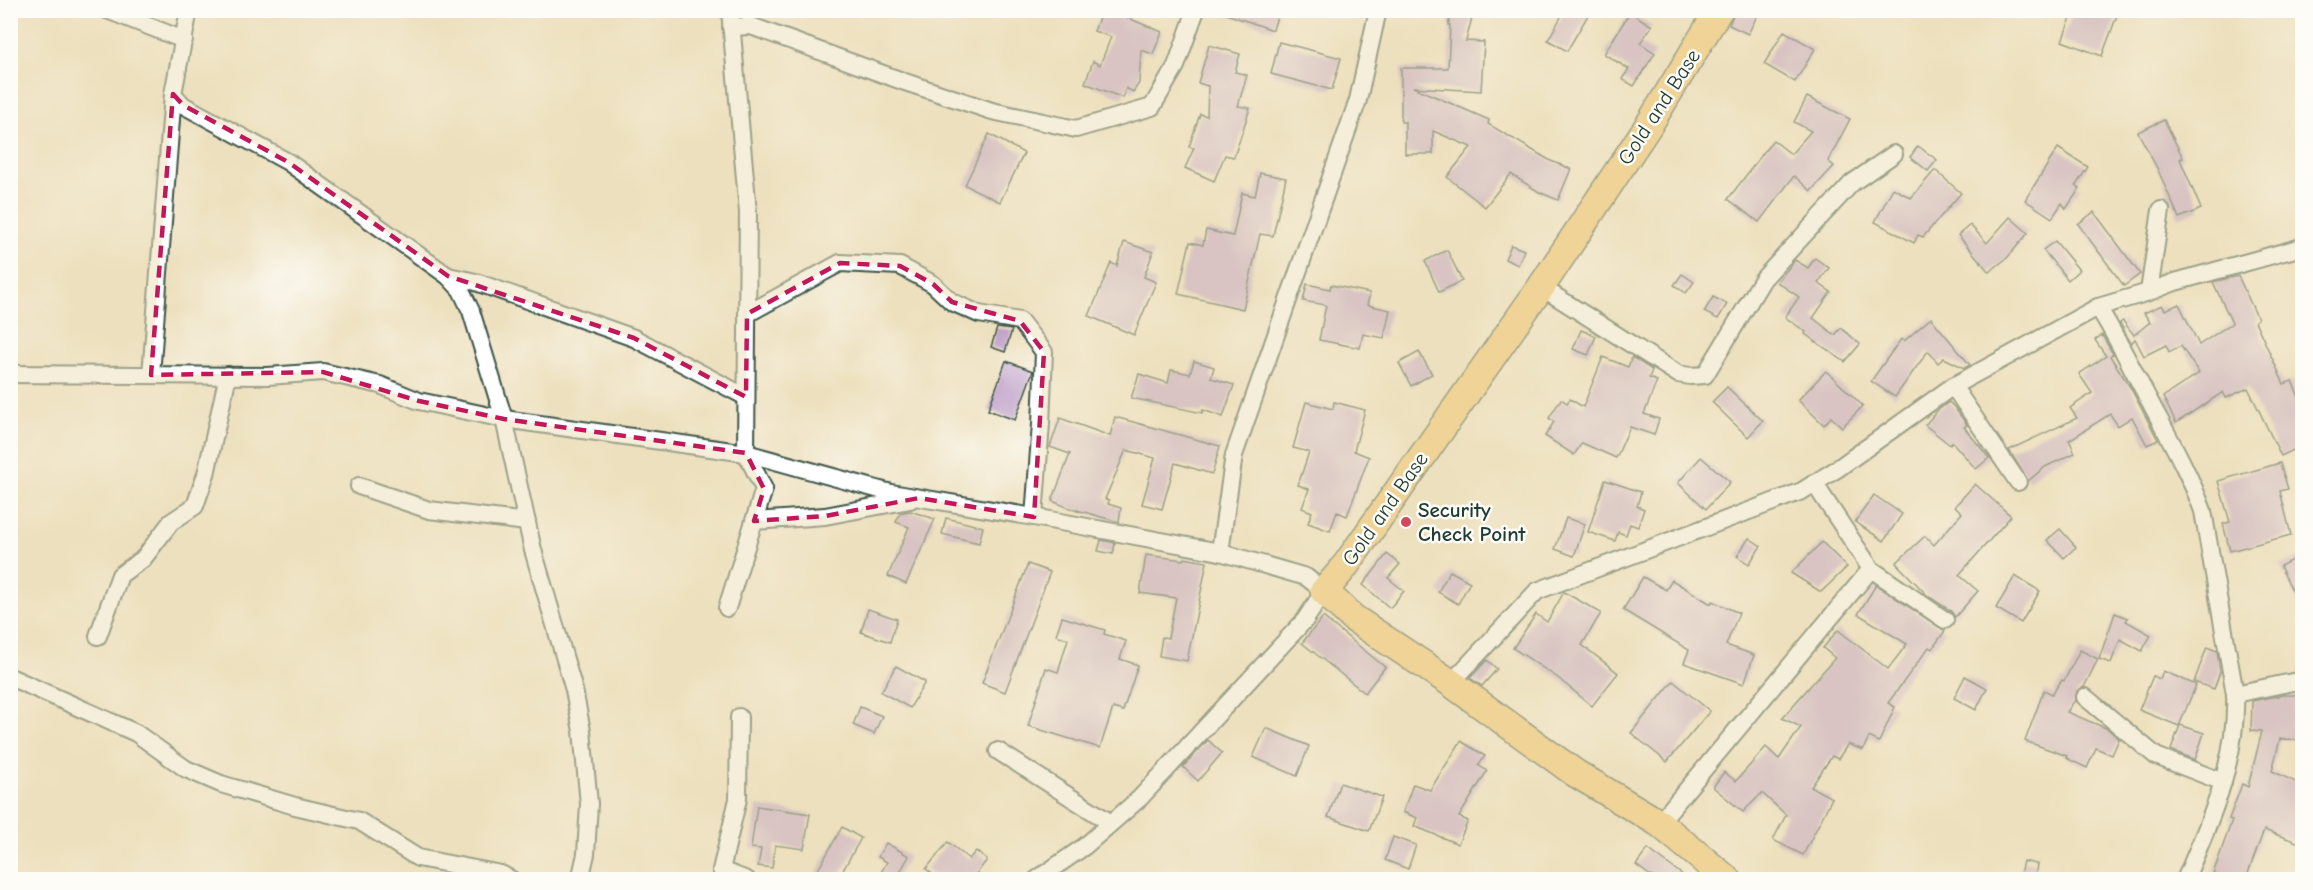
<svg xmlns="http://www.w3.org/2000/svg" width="2313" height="890" viewBox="0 0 2313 890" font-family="'Comic Neue',sans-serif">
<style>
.building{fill:#c0a2c9}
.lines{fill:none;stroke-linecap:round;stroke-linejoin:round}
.minor-casing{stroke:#3e5549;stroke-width:20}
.primary-casing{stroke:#3e5549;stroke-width:30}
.minor{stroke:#fff;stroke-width:16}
.primary{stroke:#f1c369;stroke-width:27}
.marked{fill:none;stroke:#c2185b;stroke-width:4.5;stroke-dasharray:12 8;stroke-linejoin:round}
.poi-dot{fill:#d1495b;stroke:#fdfcf7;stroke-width:2}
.labels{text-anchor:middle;stroke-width:5;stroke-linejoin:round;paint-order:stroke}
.street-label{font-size:21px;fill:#1f3d34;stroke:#fdfcf7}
.poi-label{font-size:21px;font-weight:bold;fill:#1f3d34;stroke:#fdfcf7;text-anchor:start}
</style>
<rect width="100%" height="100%" fill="#fdfcf7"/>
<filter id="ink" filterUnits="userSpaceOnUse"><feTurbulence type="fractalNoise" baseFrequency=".0167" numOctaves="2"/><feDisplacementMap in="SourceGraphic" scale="12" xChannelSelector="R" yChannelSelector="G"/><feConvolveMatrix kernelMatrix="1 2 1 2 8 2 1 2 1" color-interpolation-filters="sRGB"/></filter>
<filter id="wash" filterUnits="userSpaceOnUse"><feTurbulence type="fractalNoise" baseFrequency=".008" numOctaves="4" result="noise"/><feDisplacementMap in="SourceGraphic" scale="24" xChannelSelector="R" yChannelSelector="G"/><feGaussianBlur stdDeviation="1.35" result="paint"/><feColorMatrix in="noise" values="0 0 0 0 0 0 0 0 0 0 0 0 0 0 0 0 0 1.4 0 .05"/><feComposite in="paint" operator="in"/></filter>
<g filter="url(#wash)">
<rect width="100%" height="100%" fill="#ede0be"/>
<g id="blocks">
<g class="building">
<path d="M1102,10H1131L1128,18L1162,32L1153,54L1141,50L1139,83L1133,92L1126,88L1123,98L1085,83L1093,61L1100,65L1111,37L1094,31Z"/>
<path d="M1224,10H1279L1273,30L1223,13Z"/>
<path d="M1452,10H1474L1466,41L1484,42L1481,91L1413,87L1489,120L1488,124L1551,161L1571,169L1558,200L1539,192L1511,174L1485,207L1447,177L1471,147L1433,131V154H1405V122H1401V68H1448L1450,25H1448Z"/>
<path d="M1565,10H1591L1567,51L1548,40Z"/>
<path d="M1735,10H1760L1748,34L1729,25Z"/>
<path d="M2074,10H2119L2102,56L2062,41Z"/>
<path d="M1630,12L1652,26L1640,43L1655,53L1634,86L1622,79L1629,69L1604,54Z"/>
<path d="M1784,31L1815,49L1795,82L1764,64Z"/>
<path d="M1279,42L1341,58L1332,90L1271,74Z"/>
<path d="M1209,45L1240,54L1235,72L1247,75L1238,106L1250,108L1234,157L1225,155L1214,181L1185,168L1194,148L1189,147L1200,114L1207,116L1208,86L1198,83Z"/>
<path d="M1807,97L1850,119L1828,161L1834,166L1811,191L1794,176L1759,222L1728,199L1773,140L1791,154L1811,131L1794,122Z"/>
<path d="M2164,120L2183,158L2180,159L2201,209L2179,218L2158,170L2138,132Z"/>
<path d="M989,134L1024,153L1000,202L965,185Z"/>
<path d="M1918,146L1937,160L1928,171L1910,157Z"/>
<path d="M2058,148L2088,167L2076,185L2080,188L2066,209L2062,203L2052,218L2025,200Z"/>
<path d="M1935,170L1961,193L1923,237L1918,235L1914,243L1875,222L1893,188L1911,198Z"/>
<path d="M1260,173L1286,178L1273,236L1260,234L1243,309L1178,294L1190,242L1203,245L1206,230L1233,236L1242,193L1255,196Z"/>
<path d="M2094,212L2140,274L2124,286L2078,224Z"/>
<path d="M2010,217L2028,233L2007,258L1989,272L1958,235L1970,225L1987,243Z"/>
<path d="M2055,241L2079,270L2068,280L2043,250Z"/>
<path d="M1124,242L1153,252L1144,277L1156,282L1134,335L1089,316L1111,263L1117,266Z"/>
<path d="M1511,245L1524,250L1518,265L1505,259Z"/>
<path d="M1447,250L1462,281L1439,292L1425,261Z"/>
<path d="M1815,258L1829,268L1818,283L1831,292L1813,318L1835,335L1841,328L1860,344L1845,362L1805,334L1806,332L1785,317L1799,297L1777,282L1795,260L1808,268Z"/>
<path d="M1682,274L1694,282L1686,293L1674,285Z"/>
<path d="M2238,276L2258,319L2255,321L2284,384L2292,381L2302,404V446L2281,456L2248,388L2226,398L2223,392L2176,423L2163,397L2199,373L2181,346L2169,352L2166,345L2144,356L2135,339L2131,343L2120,323L2123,321L2134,335L2150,322L2144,313L2162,305L2165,310L2179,304L2199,345L2232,323L2213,282Z"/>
<path d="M1307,284L1330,289L1331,285L1370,293L1367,305L1390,310L1384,338L1363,334L1360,348L1319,340L1326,305L1303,301Z"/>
<path d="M1713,297L1727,304L1718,319L1704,312Z"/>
<path d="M1931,318L1970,365L1964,368L1944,358L1938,363L1928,351L1895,397L1871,381L1901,339L1904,341Z"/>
<path d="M997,328L1012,330L1005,352L991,347Z"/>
<path d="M1581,330L1596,336L1588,355L1573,349Z"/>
<path d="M2102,335L2113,354L2110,356L2130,387L2158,440L2147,445L2132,417L2118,426L2110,414L2069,440L2075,453L2045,467L2028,481L2009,450L2077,418L2070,408L2092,393L2079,374L2106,356L2095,340Z"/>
<path d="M1419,352L1432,374L1411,386L1399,363Z"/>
<path d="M1603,357L1628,367L1632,357L1652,370L1649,378L1657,381L1644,414L1659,419L1654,435L1630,427L1616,458L1582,443L1574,455L1545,436L1554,422L1549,418L1561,399L1567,403L1570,399L1583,407Z"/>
<path d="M1006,361L1033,371L1015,420L988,410Z"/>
<path d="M1194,361L1214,367L1211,378L1234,385L1223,417L1203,410L1202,413L1131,398L1139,374L1168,383L1171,370L1190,374Z"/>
<path d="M1826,371L1863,406L1842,427L1831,417L1824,425L1798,400Z"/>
<path d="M1727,387L1763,421L1748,437L1712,402Z"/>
<path d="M1306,402L1333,409L1334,402L1365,410L1354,451L1369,457L1347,516L1337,512L1330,531L1308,523L1312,512L1302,508L1309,489L1298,485L1309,452L1293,448Z"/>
<path d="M1949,402L1954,407L1967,425L1964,427L1989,458L1976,469L1952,442L1950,445L1925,425L1937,411Z"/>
<path d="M1115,417L1220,446L1212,474L1175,463L1162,509L1142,504L1155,458L1126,450L1105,499L1109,500L1108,504L1121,508L1119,522L1077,510V511L1052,501L1070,454L1050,447L1060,418L1110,436Z"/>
<path d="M1701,457L1730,482L1706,509L1678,483Z"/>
<path d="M2280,463L2288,489L2280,491L2291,535L2230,551L2223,524L2230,522L2218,481Z"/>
<path d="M1605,480L1641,492L1637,506L1644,509L1638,527L1630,524L1626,535L1618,532L1615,541L1588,532Z"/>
<path d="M1975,484L2011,516L1959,575L1978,591L1955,617L1951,611L1927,595L1896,563L1925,536L1934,545L1962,513L1955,506Z"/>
<path d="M1874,495L1902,514L1884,541L1855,522Z"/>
<path d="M910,511L935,519L906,584L888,576L909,527L896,522L900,513Z"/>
<path d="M946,518L983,527L979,543L942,534Z"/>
<path d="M1566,518L1585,524L1574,556L1555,549Z"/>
<path d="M2060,529L2076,547L2064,558L2047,540Z"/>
<path d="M1749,538L1761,546L1749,564L1737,556Z"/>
<path d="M1101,540L1115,543L1113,554L1098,551Z"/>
<path d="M1822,542L1847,567L1821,592L1791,573Z"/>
<path d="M1387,554L1400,564L1388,578L1404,591L1390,608L1363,585Z"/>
<path d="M1146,555L1183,560L1184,558L1207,562L1187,661L1159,656L1162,637L1168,638L1176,598L1140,593Z"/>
<path d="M2302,555V610L2280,566Z"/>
<path d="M1028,564L1050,572L1005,692L982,683Z"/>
<path d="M1450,571L1470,582L1458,604L1438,592Z"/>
<path d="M2015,576L2040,591L2021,623L1996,608Z"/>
<path d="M1643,577L1666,590L1672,580L1711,604L1712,601L1739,613L1726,645L1754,655L1744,684L1684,663L1689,650L1623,610Z"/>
<path d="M1876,585L1945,631L1932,649L1929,647L1888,703L1895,707L1879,742L1869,737L1863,750L1848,744L1838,759L1832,756L1811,787L1832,798L1803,855L1773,840L1786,815L1762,793L1743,812L1713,787L1724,772L1736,781L1766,747L1779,759L1801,727L1782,718L1835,658L1823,648L1838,630L1888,669L1907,644L1858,614Z"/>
<path d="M1564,592L1601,613L1582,645L1618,673L1592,706L1558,678L1513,648L1536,614L1547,622Z"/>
<path d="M868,609L897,619L890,642L861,632Z"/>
<path d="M2115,613L2128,618L2126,621L2151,635L2142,651L2120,639L2111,663L2099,659Z"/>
<path d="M1062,617L1105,630L1104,634L1126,641L1120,659L1138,665L1123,711L1113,708L1100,748L1028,726L1046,668L1058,672L1068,639L1056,635Z"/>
<path d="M1323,617L1385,667L1365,693L1302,643Z"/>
<path d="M2207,647L2217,651L2220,672L2214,689L2194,682Z"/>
<path d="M2080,650L2098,659L2084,687L2077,691L2075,700L2067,712L2108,729L2119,739L2112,755L2096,748L2087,768L2066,758L2067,756L2025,741L2044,690L2052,694L2062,680L2064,681Z"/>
<path d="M1487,660L1497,669L1482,686L1470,678Z"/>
<path d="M896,666L925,682L910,708L881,692Z"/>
<path d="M2163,671L2196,685L2179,726L2139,710L2153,676L2160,679Z"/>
<path d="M1965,676L1987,688L1976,710L1954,698Z"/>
<path d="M1673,681L1710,711L1667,762L1631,733Z"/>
<path d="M2283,695H2302V740L2280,739L2272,771L2302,785V844L2264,830L2246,879H2229L2213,874L2232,820L2229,819L2242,784L2248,787L2262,731L2251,730L2252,701Z"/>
<path d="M860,707L882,716L874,734L853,725Z"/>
<path d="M2180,725L2204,733L2195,760L2171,750Z"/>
<path d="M1266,728L1309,746L1297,776L1253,757Z"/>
<path d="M1208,740L1222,753L1198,781L1183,767Z"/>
<path d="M1461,741L1485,756L1478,765L1487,771L1459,817L1468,821L1458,844L1414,826L1417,818L1403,812L1413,784L1430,790Z"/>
<path d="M1340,783L1382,797L1369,831L1328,817Z"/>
<path d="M757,806L810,814L804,849L775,845L772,868L758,866L761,849L751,848Z"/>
<path d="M842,827L861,838L838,879H813Z"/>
<path d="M1393,837L1416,845L1408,869L1385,860Z"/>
<path d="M948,842L969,859L976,851L987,860L972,879H939L926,869Z"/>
<path d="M886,843L909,856L896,879H877L887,862L878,857Z"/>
<path d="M1648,849L1688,879H1655L1636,865Z"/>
<path d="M2023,861L2037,864L2035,879H2019Z"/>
</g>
</g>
</g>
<g filter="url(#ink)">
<use href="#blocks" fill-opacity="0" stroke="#3e5549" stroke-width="1.5"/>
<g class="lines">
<defs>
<g id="minor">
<path d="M107,10L184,40"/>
<path d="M189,10L173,94L183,105L288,162L448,276L461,290L471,311L504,419L533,550L574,690L582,731L589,804L586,854L580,880"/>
<path d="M731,27L751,26L905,82L992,111L1076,129L1152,107L1176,66L1196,10"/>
<path d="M448,276L476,282L634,338L746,397"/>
<path d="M1541,287L1678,374L1690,376L1705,375L1763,279L1852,183L1894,154"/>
<path d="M2149,292L2161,210"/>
<path d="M2098,307C2117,337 2132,369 2149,400C2168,436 2189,472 2203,511L2235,694C2238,759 2210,822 2185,880"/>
<path d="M747,314L840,263L900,266L933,284L952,302L979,314L1020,321L1044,352L1041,424L1034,517"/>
<path d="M10,374L268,376L323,372L380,385L419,401L504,419L746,453L891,493L1034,517L1220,552L1306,577L1324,591L1305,620L1140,798L1085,846L1036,880"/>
<path d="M151,375L173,94"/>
<path d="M1953,386L2018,482"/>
<path d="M1814,483L1871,569L1945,620"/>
<path d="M359,486L429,510L527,522"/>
<path d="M754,521L825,516L910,500"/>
<path d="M1220,552L1234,455L1358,100L1378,10"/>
<path d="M727,608L764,489L746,453L748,212L730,10"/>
<path d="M98,636L120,575L143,559L171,522L195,506L206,474L228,375"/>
<path d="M10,677L136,733L186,769L221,784L295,806L359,821L418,858L501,874L512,880"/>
<path d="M1451,683L1537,591L1802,491L1837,469L1953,386L2098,307L2149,292L2175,282L2302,247"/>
<path d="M2235,694L2302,680"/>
<path d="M2085,697L2156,756L2223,782"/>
<path d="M739,717L738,799L721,870L747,880"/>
<path d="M998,751L1111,823"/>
<path d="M1659,823L1871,569"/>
</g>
<path id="primary" d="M1719,10L1650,123L1541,287L1343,569L1324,591L1353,618L1451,683L1575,773L1659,823L1728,880"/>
</defs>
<use href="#minor" class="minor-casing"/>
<use href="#primary" class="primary-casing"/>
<use href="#minor" class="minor"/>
<use href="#primary" class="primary"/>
</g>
</g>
<path d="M0 0H2313V890H0ZM173,94L183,105L288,162L448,276L634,338L746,397L747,314L840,263L900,266L933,284L952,302L1020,321L1044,352L1034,517L919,498L825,516L754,521L764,489L746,453L504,419L419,401L323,372L151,375Z" fill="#ede0be" fill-opacity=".55" fill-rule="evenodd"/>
<path class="marked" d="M173,94L183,105L288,162L448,276L634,338L746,397L747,314L840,263L900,266L933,284L952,302L1020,321L1044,352L1034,517L919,498L825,516L754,521L764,489L746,453L504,419L419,401L323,372L151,375Z"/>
<circle class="poi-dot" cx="1406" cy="522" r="6"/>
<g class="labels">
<g class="street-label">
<text transform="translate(1659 107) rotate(-57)" y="7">Gold and Base</text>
<text transform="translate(1385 509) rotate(-55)" y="7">Gold and Base</text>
</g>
<g class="poi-label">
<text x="1418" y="517">Security<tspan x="1418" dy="24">Check Point</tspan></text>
</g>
</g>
<rect width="2313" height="890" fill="none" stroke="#fdfcf7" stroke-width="36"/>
</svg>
